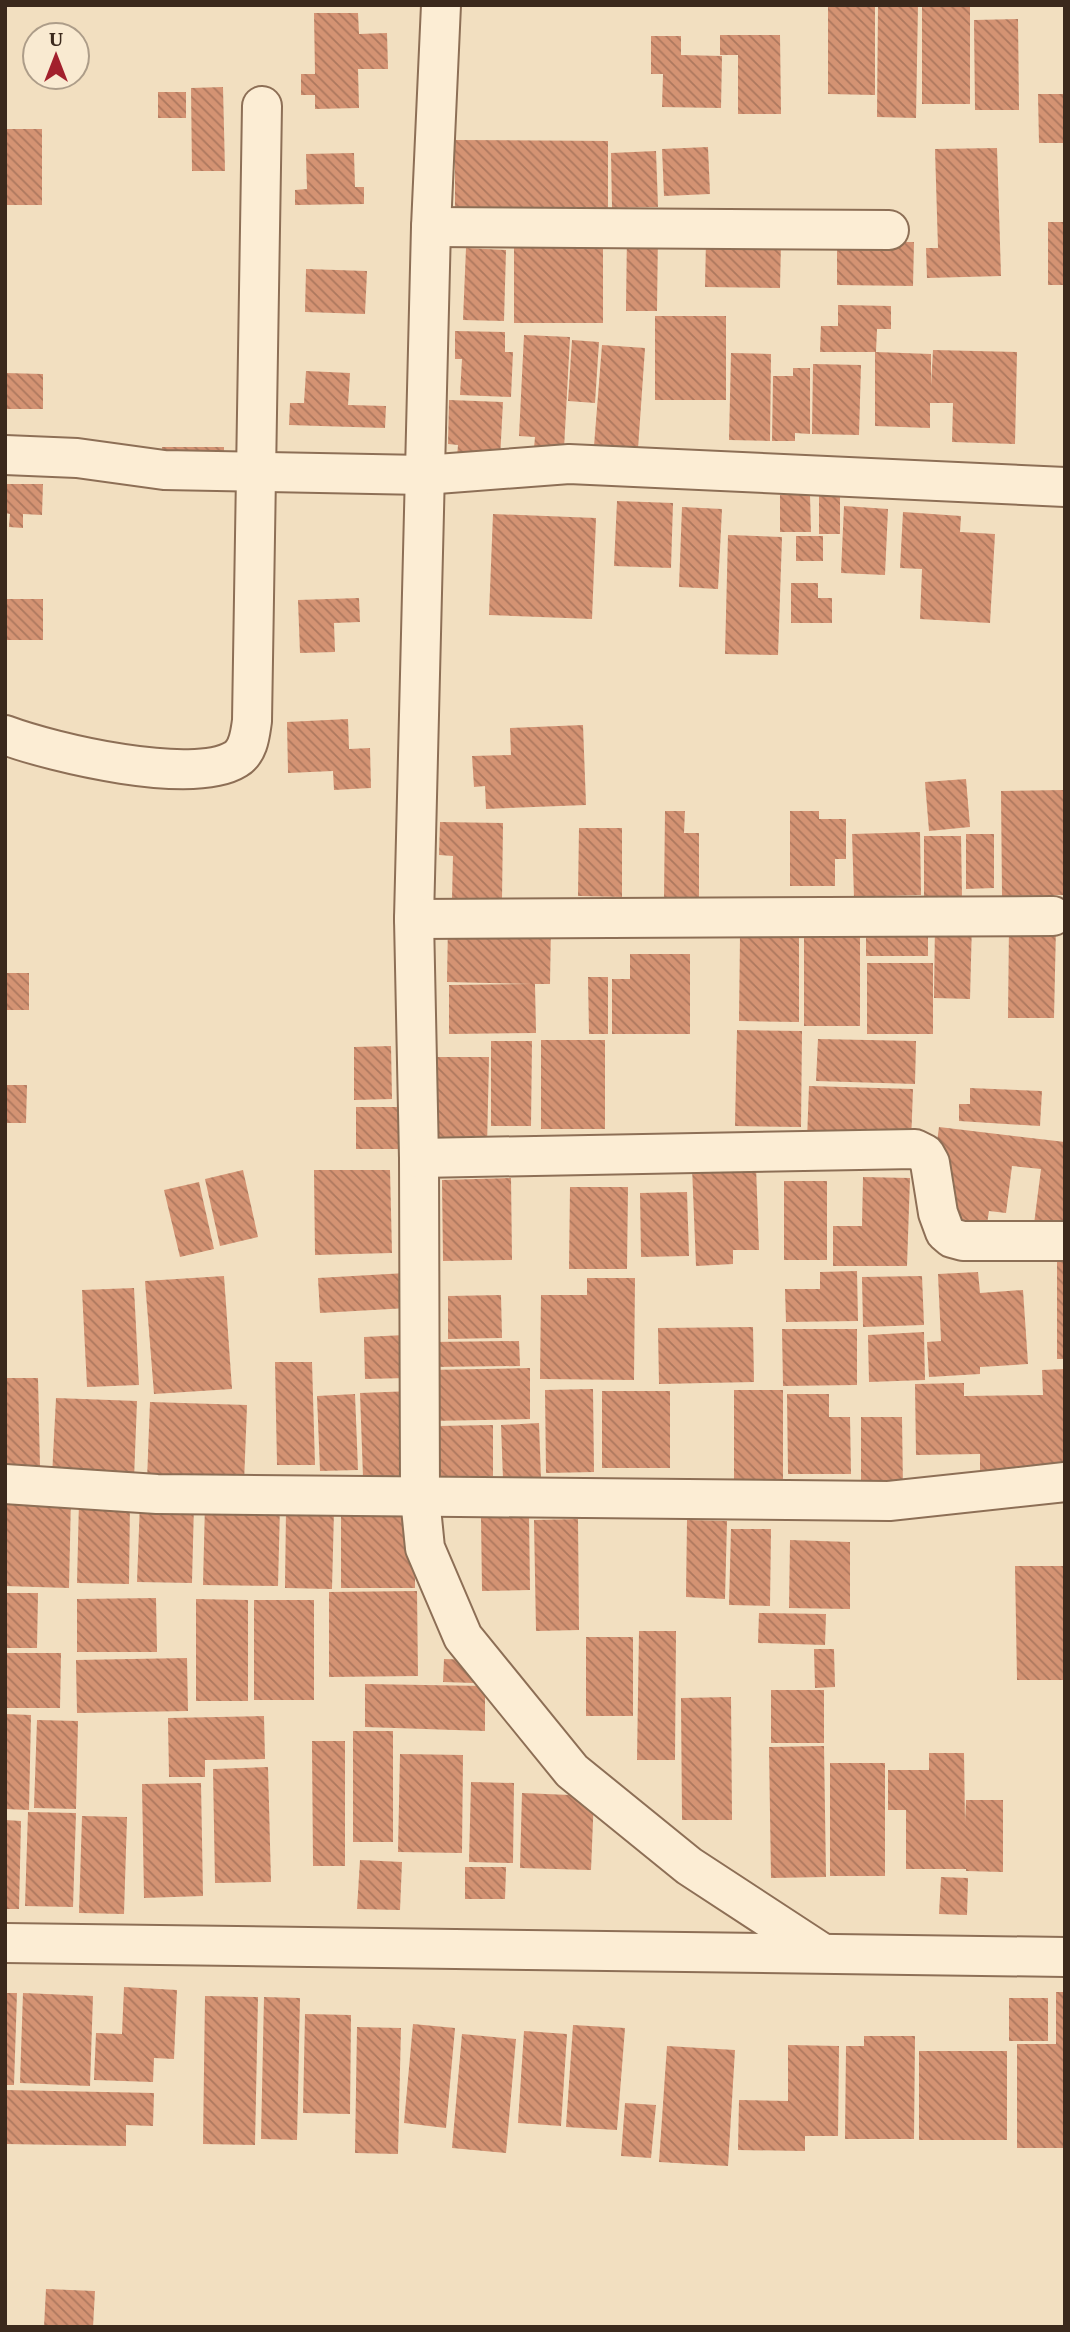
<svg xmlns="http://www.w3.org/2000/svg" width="1070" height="2332" viewBox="0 0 1070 2332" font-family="'IBM Plex Serif',serif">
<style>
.building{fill:url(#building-back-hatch)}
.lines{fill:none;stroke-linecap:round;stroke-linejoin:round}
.minor-casing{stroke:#8d6f56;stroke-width:42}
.minor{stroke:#fcedd4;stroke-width:38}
</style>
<defs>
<pattern id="building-back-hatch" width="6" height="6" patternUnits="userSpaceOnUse" patternTransform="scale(1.75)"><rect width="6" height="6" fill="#d49373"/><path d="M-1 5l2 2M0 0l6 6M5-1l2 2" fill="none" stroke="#ad785e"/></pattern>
</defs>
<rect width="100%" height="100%" fill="#f2dfc0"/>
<g class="building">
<path d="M828,5H875V95L828,94Z"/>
<path d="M878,5H918L916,118L877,117Z"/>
<rect x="922" y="5" width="48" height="99"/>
<path d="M314,13H358L359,34L387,33L388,69H358L359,108L315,109V95H301V74H315Z"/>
<path d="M1018,19L1019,110H975L974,20Z"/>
<path d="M720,35H780L781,114H738V55H720Z"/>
<path d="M651,36H681V55L722,56L721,108L662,107L663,74H651Z"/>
<path d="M223,87L225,171H192L191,88Z"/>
<rect x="158" y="92" width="28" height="26"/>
<path d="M1038,94H1065V143H1039Z"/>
<rect x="5" y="129" width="37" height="76"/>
<path d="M455,140L608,141V217L455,216Z"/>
<path d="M708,147L710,194L664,196L662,149Z"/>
<path d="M997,148L1001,276L927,278L926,248H938L935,149Z"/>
<path d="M656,151L658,207L612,208L611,153Z"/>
<path d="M354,153L355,187H364V204L295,205V190L307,189L306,154Z"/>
<rect x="1048" y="222" width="17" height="63"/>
<path d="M627,231L658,232L657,311H626Z"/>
<rect x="514" y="239" width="89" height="84"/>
<path d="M706,241L781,243L780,288L705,287Z"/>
<path d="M837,242H914L913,286L837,285Z"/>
<path d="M466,248L506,250L504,321L463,320Z"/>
<path d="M306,269L367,271L365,314L305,312Z"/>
<path d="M838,305L891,306V329H877L876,352H820L821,326H838Z"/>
<rect x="655" y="316" width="71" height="84"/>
<path d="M455,331L505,332V352H513L511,397L460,395L462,359H455Z"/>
<path d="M524,335L570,337L564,449L534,448L535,437L519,436Z"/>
<path d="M572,340L599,342L595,403L568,401Z"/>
<path d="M602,345L645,348L638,449L594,446Z"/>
<path d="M933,350L1017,352L1015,444L952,442L953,403H930V428L875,426V352L931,354V386Z"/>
<path d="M731,353L771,354L770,441L729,440Z"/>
<path d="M813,364L861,365L859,435L812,434Z"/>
<path d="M793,368H810V434L795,433V441H772L773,376H793Z"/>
<path d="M306,371L350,373L348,405L386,406L385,428L289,425L290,403H304Z"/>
<path d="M5,373L43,374V409H5Z"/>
<path d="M449,400L503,402L500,459L457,457L458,445L448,444Z"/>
<rect x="162" y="447" width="62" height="21"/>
<path d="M5,484H43L42,515L23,514V528L9,527L10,514L5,513Z"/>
<path d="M819,490L840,491V534H819Z"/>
<path d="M780,495H810L811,532H780Z"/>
<path d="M617,501L673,503L671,568L614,566Z"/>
<path d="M844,506L888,509L885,575L841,573Z"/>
<path d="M682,507L722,509L718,589L679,587Z"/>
<path d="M903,512L961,516L960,532L995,534L990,623L920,619L922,569L900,568Z"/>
<path d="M493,514L596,518L592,619L489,615Z"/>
<path d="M728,535L782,537L778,655L725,654Z"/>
<rect x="796" y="536" width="27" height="25"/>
<path d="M791,583H818V598H832V623H791Z"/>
<path d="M359,598L360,622L334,623L335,652L300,653L298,600Z"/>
<rect x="5" y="599" width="38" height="41"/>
<path d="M348,719L349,749L370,748L371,788L334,790L333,771L288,773L287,722Z"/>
<path d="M583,725L586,805L486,809L485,786L474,787L472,756L511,755L510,728Z"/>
<path d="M966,779L970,827L929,831L925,782Z"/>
<path d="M1065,790V895L1002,896L1001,791Z"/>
<path d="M665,811H685L684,833H699V900H664Z"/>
<path d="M790,811H819V819H846V859H835V886H790Z"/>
<path d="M440,822L503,823L502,900L452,899L453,856L439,855Z"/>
<path d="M579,828H622V897L578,896Z"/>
<path d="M920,832L921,895L854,897L852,834Z"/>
<path d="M966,834H994V888L966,889Z"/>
<path d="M924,836H961L962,898L924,899Z"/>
<path d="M448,922L551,924L550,984H535L536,1033L449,1034V985L532,984L447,982Z"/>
<path d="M866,922L928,923V956H866Z"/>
<path d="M935,922H972L970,999L934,998Z"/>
<path d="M1009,925L1056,926L1054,1018H1008Z"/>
<path d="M804,930L860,931V1026H804Z"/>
<path d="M740,936L799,937V1022L739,1021Z"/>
<path d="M630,954H690V1034H612V979H630Z"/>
<rect x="867" y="963" width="66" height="71"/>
<rect x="5" y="973" width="24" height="37"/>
<path d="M588,977H608V1034H589Z"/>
<path d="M737,1030L802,1031L801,1127L735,1126Z"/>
<path d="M818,1039L916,1041L915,1084L816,1081Z"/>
<rect x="541" y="1040" width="64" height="89"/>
<path d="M491,1041H532L531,1126H491Z"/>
<path d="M391,1046L392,1099L354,1100V1047Z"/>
<path d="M435,1057H489L487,1147L433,1146Z"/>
<path d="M5,1085H27L26,1123H5Z"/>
<path d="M809,1086L913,1089L911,1143L807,1140Z"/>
<path d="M970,1088L1042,1091L1040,1126L959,1121V1104H970Z"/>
<rect x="356" y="1107" width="50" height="42"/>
<path d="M939,1127L1065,1142V1228L1034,1224L1041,1169L1012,1166L1006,1213L989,1211L987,1224L953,1220L956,1192L945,1191L948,1158L935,1157Z"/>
<path d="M756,1166L759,1250H733V1264L696,1266L692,1167Z"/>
<path d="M243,1170L258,1237L220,1246L205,1179Z"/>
<path d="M314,1170H390L392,1253L315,1255Z"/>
<path d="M863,1177L910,1178L907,1266H833V1226H862Z"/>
<path d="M511,1178L512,1260L443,1261L442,1180Z"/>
<rect x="784" y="1181" width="43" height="79"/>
<path d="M199,1182L214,1249L180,1257L164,1190Z"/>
<path d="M570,1187H628L627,1269H569Z"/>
<path d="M687,1192L689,1256L641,1257L640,1193Z"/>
<rect x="1057" y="1259" width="8" height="100"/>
<path d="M857,1271L858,1321L786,1322L785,1289H820V1272Z"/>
<path d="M978,1272L980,1293L1023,1290L1028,1364L980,1367V1374L929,1377L927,1342L941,1341L938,1274Z"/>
<path d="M406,1273L408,1308L320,1313L318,1278Z"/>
<path d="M224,1276L232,1389L154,1394L145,1281Z"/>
<path d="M922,1276L924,1325L863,1327L862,1277Z"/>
<path d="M587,1278H635L634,1380L540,1379L541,1295H587Z"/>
<path d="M134,1288L139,1385L87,1387L82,1290Z"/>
<path d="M501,1295L502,1338L448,1339V1296Z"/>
<path d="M753,1327L754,1382L659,1384L658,1328Z"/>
<path d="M782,1329H857V1385L783,1386Z"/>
<path d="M924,1332L925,1380L869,1382L868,1335Z"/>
<path d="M405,1335L407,1378L365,1379L364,1337Z"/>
<path d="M519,1341L520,1366L432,1367L431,1342Z"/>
<path d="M275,1362H312L315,1465H277Z"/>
<path d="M530,1368V1419L429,1421L428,1370Z"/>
<path d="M1065,1369V1471L980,1472V1454L916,1455L915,1384L964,1383V1396L1043,1395L1042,1370Z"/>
<path d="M5,1378H38L40,1467L5,1468Z"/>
<path d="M593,1389L594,1472L546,1473L545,1390Z"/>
<rect x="734" y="1390" width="49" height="95"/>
<path d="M413,1391L416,1475L363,1477L360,1393Z"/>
<rect x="602" y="1391" width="68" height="77"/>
<path d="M355,1394L358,1470L320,1471L317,1396Z"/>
<path d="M787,1394H829V1417H850L851,1474H788Z"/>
<path d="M56,1398L137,1401L134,1479L52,1476Z"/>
<path d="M150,1402L247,1405L244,1483L147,1480Z"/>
<path d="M861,1417H902L903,1490H861Z"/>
<path d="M539,1423L541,1479L503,1480L501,1425Z"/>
<path d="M493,1425V1476L438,1477L437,1426Z"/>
<path d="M5,1494L71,1496L69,1588L5,1586Z"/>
<path d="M79,1501L130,1502L129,1584L77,1583Z"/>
<path d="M140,1502L194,1503L192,1583L137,1582Z"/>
<path d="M205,1503L280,1505L278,1586L203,1585Z"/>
<path d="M286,1510H334L332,1589L285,1588Z"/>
<rect x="341" y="1513" width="74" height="75"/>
<path d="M529,1515L530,1590L482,1591L481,1516Z"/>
<path d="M578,1519L579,1630L536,1631L534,1520Z"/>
<path d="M687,1520L727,1521L725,1599L686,1597Z"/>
<path d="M731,1529H771L770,1606L729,1605Z"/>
<path d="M790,1540L850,1542V1609L789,1608Z"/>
<path d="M1015,1566H1065V1680H1017Z"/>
<path d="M417,1591L418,1676L329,1677V1592Z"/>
<path d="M5,1593H38L37,1648H5Z"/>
<path d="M156,1598L157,1652H77V1599Z"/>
<path d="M196,1599L248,1600V1701H196Z"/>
<rect x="254" y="1600" width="60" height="100"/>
<path d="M759,1613L826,1614L825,1645L758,1643Z"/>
<path d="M639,1631H676L675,1760H637Z"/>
<rect x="586" y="1637" width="47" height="79"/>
<path d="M814,1649H834L835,1687L815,1688Z"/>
<path d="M5,1653H61L60,1708H5Z"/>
<path d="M187,1658L188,1711L77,1713L76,1660Z"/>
<path d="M444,1659L474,1660V1683L443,1682Z"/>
<path d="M365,1684L485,1686V1731L365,1727Z"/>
<rect x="771" y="1690" width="53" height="53"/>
<path d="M731,1697L732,1820H682L681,1698Z"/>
<path d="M5,1714L31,1715L29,1810L5,1809Z"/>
<path d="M264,1716L265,1759L205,1760V1777H169L168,1718Z"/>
<path d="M37,1720L78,1721L76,1809L34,1808Z"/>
<rect x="353" y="1731" width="40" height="111"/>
<path d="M312,1741H345V1866H313Z"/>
<path d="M824,1746L826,1877L771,1878L769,1747Z"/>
<path d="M929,1753H964L965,1822L966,1800H1003V1872L966,1871V1869H906V1810H888V1770H929Z"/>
<path d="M400,1754L463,1755L462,1853L398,1852Z"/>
<rect x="830" y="1763" width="55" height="113"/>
<path d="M268,1767L271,1882L215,1883L213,1769Z"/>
<path d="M471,1782L514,1783L513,1863L469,1862Z"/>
<path d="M201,1783L203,1896L144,1898L142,1784Z"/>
<path d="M522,1793L594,1796L591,1870L520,1868Z"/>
<path d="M28,1812L76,1813L73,1907L25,1906Z"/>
<path d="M82,1816L127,1817L124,1914L79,1913Z"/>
<path d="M5,1820L21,1821L19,1909H5Z"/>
<path d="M360,1860L402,1862L400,1910L357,1909Z"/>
<path d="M465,1867H506L505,1899H465Z"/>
<path d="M941,1877L968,1878L967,1915L939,1914Z"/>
<path d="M124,1987L177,1990L174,2059L154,2058L153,2082L94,2080L96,2033L122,2034Z"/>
<path d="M1056,1992H1065V2148H1017V2044H1056Z"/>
<path d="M5,1993H17L14,2085H5Z"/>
<path d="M23,1993L93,1996L90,2086L20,2083Z"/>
<path d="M205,1996L258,1997L255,2145L203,2144Z"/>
<path d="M264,1997L300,1998L297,2140L261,2139Z"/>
<rect x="1009" y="1998" width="39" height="43"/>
<path d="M305,2014L351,2015L350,2114L303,2113Z"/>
<path d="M413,2024L455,2028L446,2128L404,2123Z"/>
<path d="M573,2025L625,2028L617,2130L566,2127Z"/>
<path d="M357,2027L401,2028L398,2154L355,2153Z"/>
<path d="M524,2031L567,2034L561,2126L518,2123Z"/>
<path d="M462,2034L516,2039L506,2153L452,2148Z"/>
<path d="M864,2036H915L914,2139H845L846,2046H864Z"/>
<path d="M788,2045L839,2046L838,2136H805V2151L738,2150L739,2100L788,2101Z"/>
<path d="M667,2046L735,2050L728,2166L659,2162Z"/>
<rect x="919" y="2051" width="88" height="89"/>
<path d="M5,2090L154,2093L153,2126L126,2125V2146L5,2144Z"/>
<path d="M625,2103L656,2105L651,2158L621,2156Z"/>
<path d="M46,2289L95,2291L93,2327H44Z"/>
</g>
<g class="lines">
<defs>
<g id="minor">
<path d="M441,5L431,227L414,919L419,1158L420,1498L425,1548L463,1637L572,1771L689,1866L822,1953"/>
<path d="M431,227L889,230"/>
<path d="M5,455L77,458L164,470L424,475L569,464L1065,487"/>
<path d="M5,735C53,753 193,786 236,759C249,751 250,734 252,721L262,106"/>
<path d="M414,919L1053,916"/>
<path d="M419,1158L915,1149L925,1154L930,1163L938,1213L945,1232L952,1238L963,1241H1065"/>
<path d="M5,1484L157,1494L889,1501L1065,1482"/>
<path d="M5,1943L1065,1957"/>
</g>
</defs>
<use href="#minor" class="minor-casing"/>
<use href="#minor" class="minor"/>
</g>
<rect width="1070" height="2332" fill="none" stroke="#3b291c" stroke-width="14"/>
<g transform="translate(56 56)"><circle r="33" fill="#f9ead1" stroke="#ad9d89" stroke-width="2"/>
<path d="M0-5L12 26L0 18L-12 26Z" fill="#a2202c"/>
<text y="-10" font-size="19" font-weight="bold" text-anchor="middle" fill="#3b291c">U</text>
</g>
</svg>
